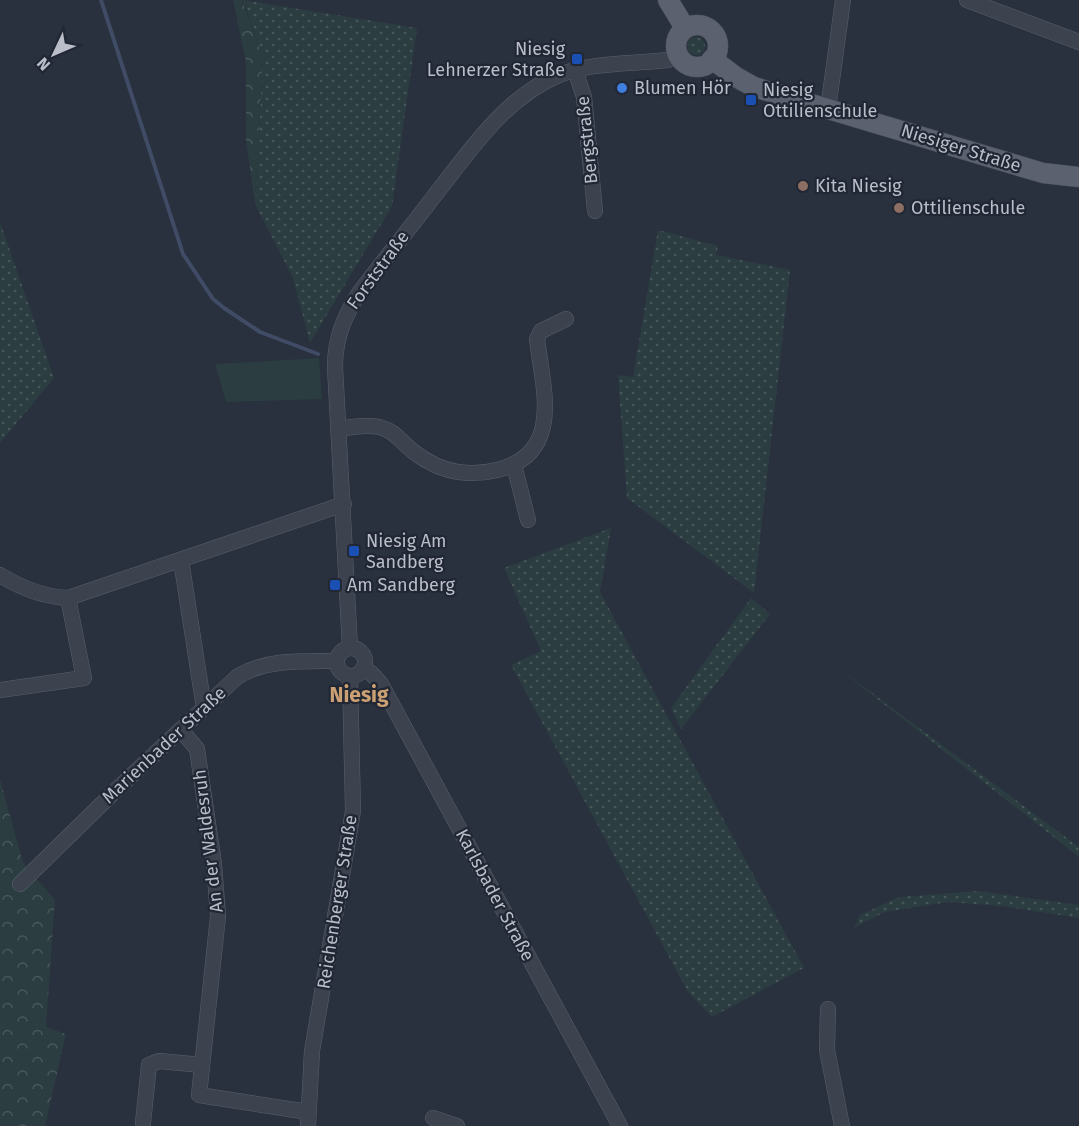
<svg xmlns="http://www.w3.org/2000/svg" width="1079" height="1126" viewBox="0 0 1079 1126" font-family="'Fira Sans',sans-serif">
<style>
.grass{fill:url(#grass-dots)}
.forest{fill:url(#forest-crowns)}
.pitch{fill:#2b3d40}
.lines{fill:none;stroke-linecap:round;stroke-linejoin:round}
.stream{stroke:#404c65;stroke-width:4}
.minor-casing{stroke:#5a606c;stroke-width:16}
.major-casing{stroke:#464b58;stroke-width:21}
.minor{stroke:#3c424e;stroke-width:15}
.major{stroke:#5b616e;stroke-width:20}
.transit-dot{fill:#1a4fb4;stroke:#212734;stroke-width:2}
.shop-dot{fill:#3f7fe0;stroke:#212734;stroke-width:2}
.education-dot{fill:#8d6e63;stroke:#212734;stroke-width:2}
.labels{text-anchor:middle;stroke-width:4.5;stroke-linejoin:round;paint-order:stroke}
.poi-label{font-size:18px;fill:#b9bec9;stroke:#212734;text-anchor:start}
.street-label{font-size:18px;fill:#b9bec9;stroke:#212734}
.quarter-label{font-size:21px;font-weight:bold;fill:#cba072;stroke:#212734}
</style>
<defs>
<pattern id="grass-dots" width="8" height="8" patternUnits="userSpaceOnUse" patternTransform="scale(1.5)"><rect width="8" height="8" fill="#2b3d40"/><path d="M2 2h.1M6 6h.1" fill="none" stroke="#48575a" stroke-width="1.8" stroke-linecap="round"/></pattern>
<pattern id="forest-crowns" width="20" height="18" patternUnits="userSpaceOnUse" patternTransform="scale(1.5)"><rect width="20" height="18" fill="#2b3d40"/><path d="M2 6a3 3 0 1 1 6 0M12 15a3 3 0 1 1 6 0" fill="none" stroke="#48575a"/></pattern>
</defs>
<rect width="100%" height="100%" fill="#29303e"/>
<g class="grass">
<path d="M243,0L417,28L392,206L310,343L293,278L255,204L263,57Z"/>
<circle cx="696" cy="46" r="9"/>
<path d="M0,222L54,378L0,443Z"/>
<path d="M658,230L718,246L716,255L790,270L754,593L627,498L618,375L633,377Z"/>
<path d="M611,528L600,592L804,968L712,1017L688,992L511,665L541,651L504,568Z"/>
<path d="M751,598L770,614L681,729L671,708Z"/>
<path d="M829,661L1079,847V857Z"/>
<path d="M978,891L1079,905V918L1001,906L948,902L885,912L855,927L860,915L899,897Z"/>
</g>
<g class="forest">
<path d="M233,0H242L263,57L255,204L246,140V62Z"/>
<path d="M0,779L23,863L55,900L46,1027L66,1034L45,1126H0Z"/>
</g>
<path class="pitch" d="M319,358L322,399L226,402L215,364Z"/>
<g class="lines">
<path class="stream" d="M101,0L183,254L213,299L224,308L260,332L318,354"/>
<defs>
<g id="minor">
<path d="M967,0L1079,42"/>
<path d="M575,70L584,97L595,211"/>
<path d="M828,109L843,0"/>
<path d="M339,429C405,417 387,442 435,465C454,474 477,475 497,470C564,454 543,389 537,339L541,331L566,319"/>
<path d="M514,465L528,520"/>
<path d="M181,560L204,708"/>
<path d="M0,575C21,588 43,597 68,598L344,504"/>
<circle cx="351" cy="662" r="14"/>
<path d="M350,648L335,367C335,338 344,317 359,293C384,260 410,228 435,195C470,151 505,97 559,75C593,62 632,64 668,60L679,56"/>
<path d="M363,669L371,673L381,684L620,1126"/>
<path d="M0,690L84,678L68,598"/>
<path d="M181,730L197,749L214,864L218,916L199,1095L308,1112"/>
<path d="M20,884L115,791L237,677C264,659 305,661 336,661"/>
<path d="M828,1009L827,1050L842,1126"/>
<path d="M433,1118L457,1126"/>
<path d="M143,1123L149,1065L159,1061L202,1065"/>
<path d="M308,1126L312,1051L353,811L350,677"/>
</g>
<g id="major">
<path d="M668,0L685,28"/>
<circle cx="697" cy="46" r="21"/>
<path d="M712,59L736,77L754,87L1043,173L1079,177"/>
</g>
</defs>
<use href="#minor" class="minor-casing"/>
<use href="#major" class="major-casing"/>
<use href="#minor" class="minor"/>
<use href="#major" class="major"/>
</g>
<g class="transit-dot">
<rect x="571" y="53" width="12" height="12" rx="3"/>
<rect x="745" y="94" width="12" height="12" rx="3"/>
<rect x="348" y="545" width="12" height="12" rx="3"/>
<rect x="329" y="579" width="12" height="12" rx="3"/>
</g>
<circle class="shop-dot" cx="622" cy="88" r="6"/>
<g class="education-dot">
<circle cx="803" cy="186" r="6"/>
<circle cx="899" cy="208" r="6"/>
</g>
<g class="labels">
<g class="poi-label">
<text x="565" y="55" text-anchor="end">Niesig<tspan x="565" dy="21">Lehnerzer Straße</tspan></text>
<text x="634" y="94">Blumen Hör</text>
<text x="763" y="96">Niesig<tspan x="763" dy="21">Ottilienschule</tspan></text>
<text x="815" y="192">Kita Niesig</text>
<text x="911" y="214">Ottilienschule</text>
<text x="366" y="547">Niesig Am<tspan x="366" dy="21">Sandberg</tspan></text>
<text x="347" y="591">Am Sandberg</text>
</g>
<g class="street-label">
<text transform="translate(587 140) rotate(-96)" y="6">Bergstraße</text>
<text transform="translate(961 148) rotate(17)" y="6">Niesiger Straße</text>
<text transform="translate(378 270) rotate(-54)" y="6">Forststraße</text>
<text transform="translate(164 745) rotate(-43)" y="6">Marienbader Straße</text>
<text transform="translate(208 841) rotate(-97)" y="6">An der Waldesruh</text>
<text transform="translate(495 895) rotate(62)" y="6">Karlsbader Straße</text>
<text transform="translate(337 902) rotate(-81)" y="6">Reichenberger Straße</text>
</g>
<g class="quarter-label">
<text x="359" y="702">Niesig</text>
</g>
</g>
<g transform="translate(54 54) rotate(226)" stroke="#212734" stroke-width="4.5" paint-order="stroke">
<path d="M0-4.5L10 22L0 15L-10 22Z" fill="#b9bec9"/>
<text y="-9" font-size="16" font-weight="bold" text-anchor="middle" fill="#b9bec9">N</text>
</g>
</svg>
